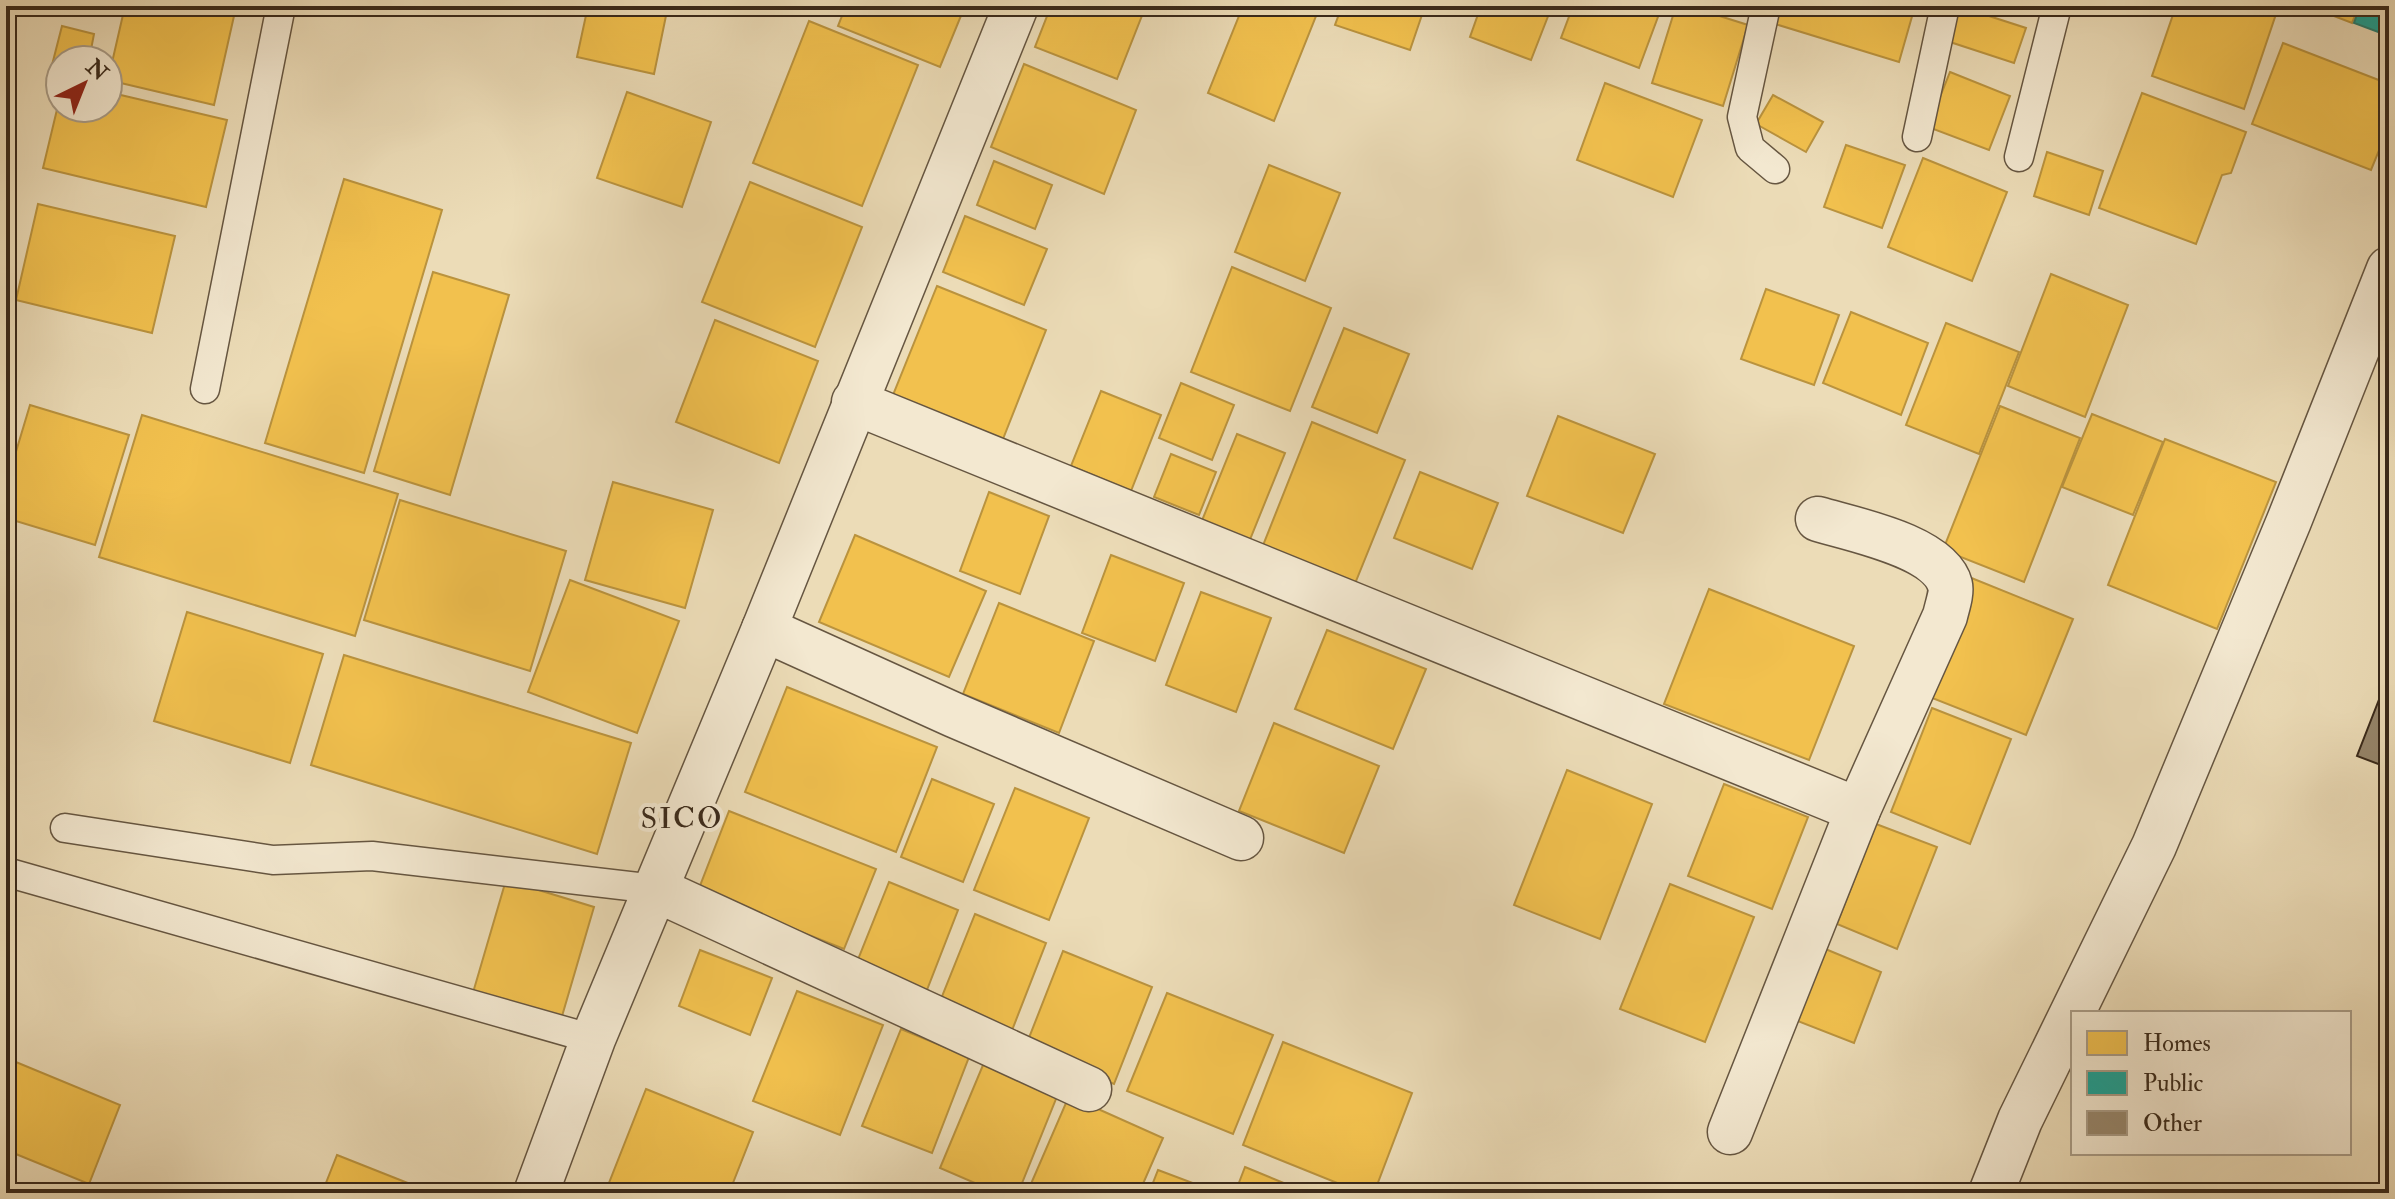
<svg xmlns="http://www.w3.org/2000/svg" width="2395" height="1199" viewBox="0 0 2395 1199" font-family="'IM FELL Double Pica',serif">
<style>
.homes{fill:#f2c14e;stroke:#ba933e;stroke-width:2}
.public{fill:#17a398;stroke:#217e72;stroke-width:2}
.building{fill:#96866c;stroke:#39291a;stroke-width:2}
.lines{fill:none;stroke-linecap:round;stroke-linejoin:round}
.service-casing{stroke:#665641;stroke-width:31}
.minor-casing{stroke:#665641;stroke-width:47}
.service{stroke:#f3e8d0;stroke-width:28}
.minor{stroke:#f3e8d0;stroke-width:44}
.labels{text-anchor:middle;stroke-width:8;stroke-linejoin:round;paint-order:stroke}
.quarter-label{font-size:30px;letter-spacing:2px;fill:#39291a;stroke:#f3e8d0}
</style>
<rect width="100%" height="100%" fill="#ecdcb7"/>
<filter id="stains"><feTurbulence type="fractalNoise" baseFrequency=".0025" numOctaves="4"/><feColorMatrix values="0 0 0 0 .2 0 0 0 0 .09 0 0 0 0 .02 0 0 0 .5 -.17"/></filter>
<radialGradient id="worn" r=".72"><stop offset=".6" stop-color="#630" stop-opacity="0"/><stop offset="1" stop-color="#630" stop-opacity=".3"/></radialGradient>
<g class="homes">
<path d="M125,6H194L234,16L214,105L108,80Z"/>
<path d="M588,6H668L654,74L577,57Z"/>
<path d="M846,6H965L940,67L838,26Z"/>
<path d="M1051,6H1127L1143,13L1117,79L1035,47Z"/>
<path d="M1243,6H1304L1318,11L1274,121L1208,93Z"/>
<path d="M1342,6H1425L1410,50L1335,25Z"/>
<path d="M1481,6H1552L1531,60L1470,37Z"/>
<path d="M1573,6H1662L1639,68L1561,38Z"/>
<path d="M1676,6H1688L1748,25L1723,106L1652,83Z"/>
<path d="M1777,6H1915L1899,62L1772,23Z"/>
<path d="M1958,6L2026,28L2014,63L1947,41Z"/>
<path d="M2176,6H2253L2276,14L2244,109L2152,76Z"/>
<path d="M2308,6H2359L2352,23Z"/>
<path d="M809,21L918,65L862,206L753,163Z"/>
<path d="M62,26L94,34L89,60H60V67L52,65Z"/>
<path d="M2283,43L2389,84V126L2371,170L2252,124Z"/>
<path d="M1024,64L1136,110L1104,194L991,147Z"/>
<path d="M1950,72L2010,96L1989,150L1928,127Z"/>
<path d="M1605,83L1702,120L1673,197L1577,160Z"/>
<path d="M108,92L227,120L206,207L43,168L60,97V108H108Z"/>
<path d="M627,92L711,122L682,207L597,178Z"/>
<path d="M2142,93L2246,132L2231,173L2222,175L2196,244L2099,208Z"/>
<path d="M1773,95L1823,122L1806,152L1756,124Z"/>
<path d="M1846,145L1905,165L1882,228L1824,207Z"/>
<path d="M2047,152L2103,171L2089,215L2034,196Z"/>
<path d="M1923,158L2007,192L1972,281L1888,247Z"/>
<path d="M994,161L1052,185L1035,229L977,205Z"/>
<path d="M1269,165L1340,193L1305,281L1235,252Z"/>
<path d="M344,179L442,210L364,473L265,443Z"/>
<path d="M750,182L862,227L815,347L702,302Z"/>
<path d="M38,204L175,236L152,333L16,300Z"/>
<path d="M965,216L1047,249L1024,305L943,272Z"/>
<path d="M1232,267L1331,308L1290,411L1191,372Z"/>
<path d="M433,272L509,295L450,495L374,471Z"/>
<path d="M2051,274L2128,305L2085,417L2008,386Z"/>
<path d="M937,286L1046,330L1001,444L891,400Z"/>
<path d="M1766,289L1839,315L1814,385L1741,359Z"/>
<path d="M1851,312L1928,343L1901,415L1823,383Z"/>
<path d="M715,320L818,361L779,463L676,422Z"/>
<path d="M1946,323L2019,352L1979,454L1906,425Z"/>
<path d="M1344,328L1409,354L1377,433L1312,407Z"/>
<path d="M1181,383L1234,405L1212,460L1159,438Z"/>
<path d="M1101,391L1161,415L1131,491L1071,466Z"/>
<path d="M30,405L129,435L95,545L6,518V485Z"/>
<path d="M2000,406L2080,438L2024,582L1943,550Z"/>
<path d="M2092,414L2163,442L2133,515L2062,487Z"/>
<path d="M142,415L398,494L355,636L99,557Z"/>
<path d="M1558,416L1655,454L1623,533L1527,496Z"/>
<path d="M1312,422L1405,460L1350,596L1258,558Z"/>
<path d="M1237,434L1285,453L1249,542L1201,523Z"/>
<path d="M2165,439L2276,482L2217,629L2108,585Z"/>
<path d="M1171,454L1216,472L1199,515L1154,497Z"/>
<path d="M1420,472L1498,503L1472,569L1394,538Z"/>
<path d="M613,482L713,510L685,608L585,580Z"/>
<path d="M989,492L1049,516L1020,594L960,571Z"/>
<path d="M400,500L566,551L530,671L364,620Z"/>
<path d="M855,535L986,591L949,677L819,622Z"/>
<path d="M1111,555L1184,583L1155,661L1082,633Z"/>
<path d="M1969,577L2073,619L2026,735L1922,694Z"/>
<path d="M570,580L679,621L637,733L528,692Z"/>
<path d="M1709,589L1854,646L1809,760L1664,704Z"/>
<path d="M1201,592L1271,618L1236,712L1166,685Z"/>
<path d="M999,603L1094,641L1059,733L963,694Z"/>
<path d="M187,612L323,654L290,763L154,721Z"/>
<path d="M1327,630L1426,669L1393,749L1295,709Z"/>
<path d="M344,655L631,743L597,854L311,765Z"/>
<path d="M787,687L937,747L896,852L745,792Z"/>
<path d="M1932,708L2011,739L1970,844L1891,812Z"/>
<path d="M1274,723L1379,766L1344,853L1239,811Z"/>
<path d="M1567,770L1652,804L1600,939L1514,905Z"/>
<path d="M932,779L994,804L963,882L901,857Z"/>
<path d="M1724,784L1808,817L1772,909L1688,876Z"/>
<path d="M1015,788L1089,818L1049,920L974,890Z"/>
<path d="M729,811L876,869L844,949L698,891Z"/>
<path d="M1876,824L1937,847L1897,949L1837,924Z"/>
<path d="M506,880L594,907L560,1023L472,996Z"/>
<path d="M889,882L958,910L925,995L855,967Z"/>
<path d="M1670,884L1754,917L1705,1042L1620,1009Z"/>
<path d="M975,914L1046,943L1009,1038L937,1009Z"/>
<path d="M1823,948L1881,972L1854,1043L1795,1020Z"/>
<path d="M700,950L772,978L750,1035L679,1006Z"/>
<path d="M1063,951L1152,987L1114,1084L1025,1048Z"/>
<path d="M797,991L883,1025L840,1135L753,1101Z"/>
<path d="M1167,993L1273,1035L1233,1134L1127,1091Z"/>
<path d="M901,1029L969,1057L932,1153L862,1126Z"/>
<path d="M1283,1042L1412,1093L1374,1193H1362L1243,1145Z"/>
<path d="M988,1053L1062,1084L1018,1193H998L940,1168Z"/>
<path d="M11,1060L120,1105L89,1184L6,1150V1071Z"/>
<path d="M646,1089L753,1132L729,1193H619L607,1188Z"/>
<path d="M1069,1096L1163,1138L1139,1193H1027Z"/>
<path d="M337,1155L433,1193H322Z"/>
<path d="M1245,1167L1308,1193H1235Z"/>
<path d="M1158,1170L1214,1191L1213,1193H1149Z"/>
</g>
<path class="public" d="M2360,6H2389V36L2354,23Z"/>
<path class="building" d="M2389,674V768L2357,756Z"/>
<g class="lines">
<defs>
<g id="service">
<path d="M1766,6L1742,117L1750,148L1775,169"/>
<path d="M1917,137L1945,6"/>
<path d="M2019,157L2057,6"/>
<path d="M205,389L281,6"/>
<path d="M65,828L273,860L372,856L655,889"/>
<path d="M6,872L593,1039"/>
</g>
<g id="minor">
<path d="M854,402L1858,810"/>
<path d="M764,629L954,715L1241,838"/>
<path d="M655,889L1089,1089"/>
<path d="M1730,1132L1858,810L1945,616C1947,607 1952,593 1950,585C1940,546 1851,529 1818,519"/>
<path d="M536,1193L593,1039L764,629L1016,6"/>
<path d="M1991,1193L2020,1120L2154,846L2289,521L2389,269"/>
</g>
</defs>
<use href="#service" class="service-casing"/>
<use href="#minor" class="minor-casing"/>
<use href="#service" class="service"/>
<use href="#minor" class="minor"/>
</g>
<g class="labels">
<g class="quarter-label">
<text x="682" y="828">SICO</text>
</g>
</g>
<rect width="2395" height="1199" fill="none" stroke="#ecdcb7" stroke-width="32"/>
<rect x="8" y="8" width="2379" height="1183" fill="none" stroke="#39291a" stroke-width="4"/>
<rect x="16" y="16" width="2363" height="1167" fill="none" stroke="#39291a" stroke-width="2"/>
<rect x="2071" y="1011" width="280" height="144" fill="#f3e8d0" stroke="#a99c87" stroke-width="2"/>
<rect x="2087" y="1031" width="40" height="24" fill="#f2c14e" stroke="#a99c87" stroke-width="2"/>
<text x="2143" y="1051" font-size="24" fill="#39291a">Homes</text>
<rect x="2087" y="1071" width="40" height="24" fill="#17a398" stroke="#a99c87" stroke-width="2"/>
<text x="2143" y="1091" font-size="24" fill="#39291a">Public</text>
<rect x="2087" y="1111" width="40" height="24" fill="#96866c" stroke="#a99c87" stroke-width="2"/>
<text x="2143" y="1131" font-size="24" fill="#39291a">Other</text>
<g transform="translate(84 84) rotate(43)"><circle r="38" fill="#f3e8d0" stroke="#a99c87" stroke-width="2"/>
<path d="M0-6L14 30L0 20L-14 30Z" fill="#8f2418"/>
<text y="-12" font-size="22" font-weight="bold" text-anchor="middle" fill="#39291a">N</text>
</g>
<rect width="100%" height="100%" filter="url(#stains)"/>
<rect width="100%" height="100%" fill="url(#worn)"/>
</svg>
